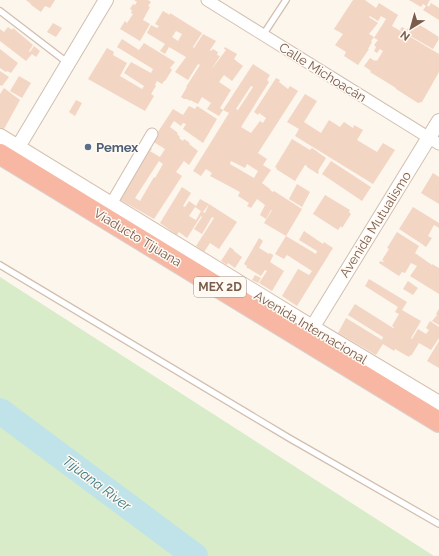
<svg xmlns="http://www.w3.org/2000/svg" width="439" height="556" viewBox="0 0 439 556" font-family="Raleway,sans-serif">
<style>
.green{fill:#d8ecc9}
.lines{fill:none;stroke-linecap:round;stroke-linejoin:round}
.river{stroke:#bfe3e8;stroke-width:26}
.building{fill:#f3d5c3;fill-rule:evenodd}
.service-casing{stroke:#d1beb0;stroke-width:8}
.minor-casing{stroke:#d1beb0;stroke-width:13}
.tertiary-casing{stroke:#d1beb0;stroke-width:16}
.secondary-casing{stroke:#d6c0b0;stroke-width:18}
.motorway-casing{stroke:#dad1cd;stroke-width:22}
.service{stroke:#fff;stroke-width:5.5}
.minor{stroke:#fff;stroke-width:11}
.tertiary{stroke:#fff;stroke-width:14}
.secondary{stroke:#fff;stroke-width:16}
.motorway{stroke:#f7b7a3;stroke-width:20}
.service-dot{fill:#5c6f8a;stroke:#fffaf3;stroke-width:1.5}
.labels{text-anchor:middle;stroke-width:3;stroke-linejoin:round;paint-order:stroke}
.shield{fill:#fffaf3;stroke:#a28b7f;stroke-width:1}
.shield-label{font-size:12px;font-weight:bold;fill:#7a5c4d}
.street-label{font-size:13px;fill:#7a5c4d;stroke:#fffaf3}
.service-label{font-size:13px;font-weight:bold;fill:#4e5e75;stroke:#fffaf3;text-anchor:start}
.water-label{font-size:14px;font-style:italic;fill:#437c86;stroke:#fffaf3}
</style>
<rect width="100%" height="100%" fill="#fdf6ec"/>
<path class="green" d="M0,277L434,556H0Z"/>
<g class="lines">
<path class="river" d="M0,411L195,556"/>
</g>
<g class="building">
<path d="M26,0H55L50,8L45,6L41,12L31,5V4Z"/>
<path d="M134,0H148L151,2L148,6L150,7L143,20L150,24L140,41L120,29L125,21L127,23L133,14L131,13L132,10L130,9L133,4L135,5L137,2Z"/>
<path d="M353,0H365L376,8L379,3L398,15L392,26L439,54V72L422,102L418,103L396,89V88L370,72L371,71L364,66L370,58L375,61L376,60L377,61L383,51L380,49L377,53L374,51L376,47L374,45L378,40L374,38L386,19L381,16L378,21L370,16L369,17L378,23L369,34L374,37L371,41L372,42L368,49H369L358,65L344,56L346,52L335,45L343,34L334,29Z"/>
<path d="M409,0H430L427,5L429,7L431,3L439,8V20L423,10L426,6L423,4L421,7Z"/>
<path d="M163,11L170,15V13L202,33L193,47L194,48L203,34L216,41L210,50L211,51L213,49L218,52L217,55L220,56L211,70L226,50L224,49L225,47L237,54L234,59L243,66L232,81L224,75L219,82L231,90L220,108L223,110L219,116L207,109L211,103L202,97L198,104L190,100V101L187,99H184L181,97L187,87H186L200,65L198,64L188,80L175,72L186,57L169,47L165,54L160,51L165,44L147,33L151,25L157,28L159,26L155,24ZM176,31L182,34L178,41L172,37Z"/>
<path d="M415,22L439,37L438,38L439,39L433,49L400,30L402,27L407,30L411,23L413,25Z"/>
<path d="M53,23L62,28L56,37L47,32Z"/>
<path d="M8,27L12,30L13,28L33,45L29,51L30,52L34,46L40,51L36,57L32,54L26,61L0,41V29L4,32Z"/>
<path d="M122,39L139,50L144,43L175,62L170,68L172,70L165,81H164L162,84L157,81L155,85L156,86L151,94L154,96L145,111L88,79L107,48L114,52L113,55L127,63L120,76L142,89L144,86L124,73L131,62L151,73L153,69L117,47Z"/>
<path d="M0,49L18,63L11,73L7,71L6,72L0,68Z"/>
<path d="M253,64L270,75L267,80L269,82L241,127L251,133L260,121L263,123L266,118L259,113L258,115L254,112L276,78L280,80L279,82L288,89L290,86L298,91L258,153L267,159L263,165L271,170L262,183L270,189V190L273,192L274,191L302,209L286,236L264,223L272,210H271L266,219L260,215L265,205L257,199L251,208L247,206L249,203L238,196L240,192L210,176L212,173L206,169L201,176L193,171L229,113L223,110ZM251,86L253,87L238,110L236,109ZM231,161L245,168L247,164L258,171L254,178L230,164Z"/>
<path d="M0,71L9,77L2,86L0,85Z"/>
<path d="M19,76L31,83L22,98L10,91Z"/>
<path d="M4,88L20,100L3,131L0,129V94Z"/>
<path d="M305,94L317,101L304,122L321,133L329,120L340,127L344,122L353,128L354,125L363,130L357,140L377,152L383,143L395,150L373,184L295,136L299,129L287,122Z"/>
<path d="M76,100L82,103L75,116L69,112Z"/>
<path d="M189,106L195,109L197,106L217,119L203,143L183,129L186,124L183,123L181,126L174,121L170,127L178,133L177,134L180,137L179,138L183,141L184,139L190,143L189,144L198,151L189,165L184,161L176,172L182,176L154,219L117,198L148,146L152,149L150,151L160,157L165,149L152,141L173,109L183,115ZM159,161L163,164L155,178L154,177L140,201L135,198Z"/>
<path d="M292,139L310,150L312,148L326,158L318,171L319,172L318,174L307,167V166L305,165L295,181L276,169L277,168L275,167Z"/>
<path d="M331,161L371,187L362,201L322,174Z"/>
<path d="M433,173L439,177V204L421,193Z"/>
<path d="M297,184L310,192L302,207L289,199Z"/>
<path d="M182,187L191,193L183,206L185,207L189,201L196,206L200,199L209,204L203,212L205,213L209,204L237,222L219,249L210,243L204,252L196,246L214,218L212,217L202,234L194,229L202,217L201,216L187,238L179,232L177,235L160,223ZM195,207L201,211L196,220L189,216Z"/>
<path d="M325,195L350,210L349,212L351,214L342,228L341,226L338,230L313,214Z"/>
<path d="M413,207L439,223V228L434,225L428,236L432,238L426,247L422,244L399,229Z"/>
<path d="M304,231L323,244L324,242L333,248L297,306L282,296L298,269L300,270L309,275L312,271L287,255L284,259L275,254L286,236L316,254L317,251L299,240Z"/>
<path d="M397,232L419,246L415,253L432,265V264L439,268V294L410,276L417,266L411,263L405,273L402,272L399,276L379,263L380,261L383,262L384,261L382,260L389,249L387,248Z"/>
<path d="M259,238L263,241L259,248L269,254L270,253L273,255V256L270,262L284,271L272,291L259,283L267,271L265,270L261,276L246,267L247,266L244,264Z"/>
<path d="M230,247L234,250V251L242,257L235,268L228,263L227,265L221,261Z"/>
<path d="M255,275L261,278L258,283L252,280Z"/>
<path d="M369,279L407,302L402,310L421,321L411,338L412,339L418,329L426,334L429,330L426,328L430,321L439,327V338L431,350L419,343L411,356L410,355L409,357L395,349L394,351L383,344L376,355L338,333L346,318L382,340L383,337L348,315L355,304L393,328L394,327L392,326L399,314L395,312L398,307L365,286Z"/>
<path d="M408,281L418,288L413,295L403,289Z"/>
<path d="M439,309V325L432,321L437,315L436,314Z"/>
<path d="M439,341V368L427,361Z"/>
</g>
<g class="lines">
<defs>
<g id="service">
<path d="M0,11L68,63"/>
<path d="M263,35L286,0"/>
<path d="M0,265L289,438L439,524"/>
</g>
<g id="minor">
<path d="M207,0L439,144"/>
<path d="M111,204L152,134"/>
</g>
<g id="tertiary">
<path d="M18,147L106,0"/>
<path d="M312,328L439,121"/>
</g>
<path id="secondary" d="M0,137L312,328L439,404"/>
<path id="motorway" d="M0,154L439,422"/>
</defs>
<use href="#service" class="service-casing"/>
<use href="#minor" class="minor-casing"/>
<use href="#tertiary" class="tertiary-casing"/>
<use href="#secondary" class="secondary-casing"/>
<use href="#motorway" class="motorway-casing"/>
<use href="#service" class="service"/>
<use href="#minor" class="minor"/>
<use href="#tertiary" class="tertiary"/>
<use href="#secondary" class="secondary"/>
<use href="#motorway" class="motorway"/>
</g>
<circle class="service-dot" cx="88" cy="147" r="4"/>
<g class="labels">
<rect class="shield" x="194" y="277" width="52" height="20" rx="3"/>
<g class="shield-label">
<text x="220" y="291">MEX 2D</text>
</g>
<g class="street-label">
<text transform="translate(323 72) rotate(32)" y="5">Calle Michoacán</text>
<text transform="translate(375 224) rotate(-58)" y="5">Avenida Mutualismo</text>
<text transform="translate(138 237) rotate(31)" y="5">Viaducto Tijuana</text>
<text transform="translate(311 327) rotate(31)" y="5">Avenida Internacional</text>
</g>
<g class="service-label">
<text x="96" y="152">Pemex</text>
</g>
<g class="water-label">
<text transform="translate(97 483) rotate(37)" y="5">Tijuana River</text>
</g>
</g>
<g transform="translate(411 28) rotate(217)" stroke="#fffaf3" stroke-width="3" paint-order="stroke">
<path d="M0-3L7 15L0 10L-7 15Z" fill="#7a5c4d"/>
<text y="-6" font-size="11" font-weight="bold" text-anchor="middle" fill="#7a5c4d">N</text>
</g>
</svg>
